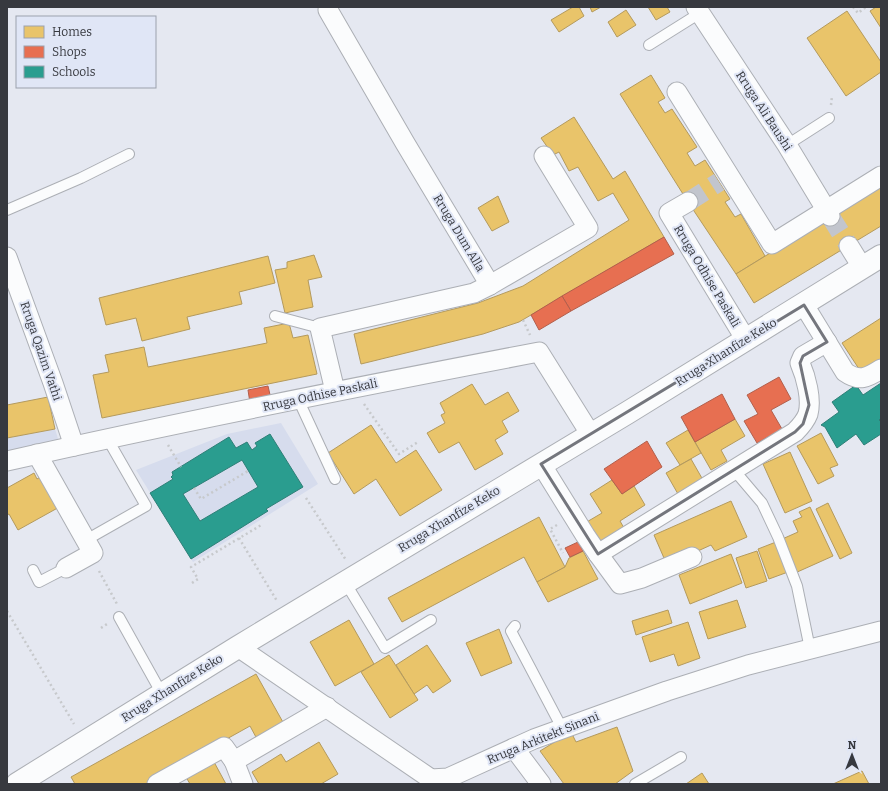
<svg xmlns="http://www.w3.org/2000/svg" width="888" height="791" viewBox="0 0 888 791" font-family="Bitter,serif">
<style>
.built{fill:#d6dced}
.homes{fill:#e9c46a;stroke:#b49a5d}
.shops{fill:#e76f51;stroke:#b25f4c}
.schools{fill:#2a9d8f;stroke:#2e7f77;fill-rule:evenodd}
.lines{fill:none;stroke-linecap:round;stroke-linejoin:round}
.street-tunnel{stroke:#c2c5cd;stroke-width:19;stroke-dasharray:19 10;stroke-linecap:butt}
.lane-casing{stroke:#acafb5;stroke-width:12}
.street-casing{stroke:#acafb5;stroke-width:21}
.secondary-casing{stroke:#acafb5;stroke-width:24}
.path{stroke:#c7c9cc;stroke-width:2.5;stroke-dasharray:2 3;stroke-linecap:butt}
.lane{stroke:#fbfcfd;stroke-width:10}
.street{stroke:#fbfcfd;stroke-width:19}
.secondary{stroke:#fbfcfd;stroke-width:22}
.marked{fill:none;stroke:#74767d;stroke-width:3;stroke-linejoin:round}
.labels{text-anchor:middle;stroke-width:4;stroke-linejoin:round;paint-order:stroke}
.street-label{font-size:12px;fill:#37393f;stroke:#e0e6f6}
</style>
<rect width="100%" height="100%" fill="#e5e8f1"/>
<g class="built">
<path d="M281,423L318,484L193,562L136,470L227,434Z"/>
<path d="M55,429L59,442L7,454V438Z"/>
</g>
<g class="homes">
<path d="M573,7H579L584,16L559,32L551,20Z"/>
<path d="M590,7H601L592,12Z"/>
<path d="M648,7H667L670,12L656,20Z"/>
<path d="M876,7H881V28L870,11Z"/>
<path d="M626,10L636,25L617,37L608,22Z"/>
<path d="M847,11L881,62V72L846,96L807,38Z"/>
<path d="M651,75L665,98L658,102L665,113L672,109L697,147L687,153L695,166L705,160L730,199L725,202L735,217L741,214L765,256L736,274L688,202L620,94Z"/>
<path d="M574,117L613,179L625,171L664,237L519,322L483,334L361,364L354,334L478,303L523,286L629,220L613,193L598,201L578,167L569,171L559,152L553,155L541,138Z"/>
<path d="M881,185V226L754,303L736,274Z"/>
<path d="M498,196L509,222L492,231L478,208Z"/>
<path d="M314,255L322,277L308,280L313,307L285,313L275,270L287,268V262Z"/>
<path d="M268,256L275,283L239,292L242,304L187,317L190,329L142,341L136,318L106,325L99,298Z"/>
<path d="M881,318V359L861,372L842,343Z"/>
<path d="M289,323L293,338L308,335L317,374L102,418L93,375L109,372L105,355L144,347L148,367L267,343L264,328Z"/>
<path d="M472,384L485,405L508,392L519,411L502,421L508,432L495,440L503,454L475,470L459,442L439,453L427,433L445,423L441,415L445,413L440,403Z"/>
<path d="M48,397L55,429L7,438V405Z"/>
<path d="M735,419L745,436L721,450L727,461L711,470L695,442Z"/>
<path d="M371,425L396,463L416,450L442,490L400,516L376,479L354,494L328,453Z"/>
<path d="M688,430L701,453L680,465L666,443Z"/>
<path d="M821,433L838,465L830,468L834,476L818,484L797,446Z"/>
<path d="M790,452L812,501L785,513L763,464Z"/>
<path d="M691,459L703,480L678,494L666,473Z"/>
<path d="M34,473L37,479L45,474L63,505L18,530L9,514L7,515V488Z"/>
<path d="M612,480L622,494L634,486L645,505L620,521L624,528L599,544L585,523L602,513L590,494Z"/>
<path d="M731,501L747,537L715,551L711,545L667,565L654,535Z"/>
<path d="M828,503L852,553L840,559L816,509Z"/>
<path d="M810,507L833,556L795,573L780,540L798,532L793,521L802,517L799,512Z"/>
<path d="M539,517L565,567L537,582L524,557L402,622L388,598Z"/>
<path d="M776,542L788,572L769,579L758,549Z"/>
<path d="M583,551L598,579L548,602L537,582L565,567L569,558Z"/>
<path d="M757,551L767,581L746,588L736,558Z"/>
<path d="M731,554L742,583L690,604L679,575Z"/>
<path d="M737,600L746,627L708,639L699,612Z"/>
<path d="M668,610L672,623L636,635L632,621Z"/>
<path d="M349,620L374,664L335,686L310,642Z"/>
<path d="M688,622L700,658L678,666L674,654L650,662L642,637Z"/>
<path d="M499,629L512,663L481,676L466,643Z"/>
<path d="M427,645L451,681L433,693L427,685L414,694L396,665Z"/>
<path d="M389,655L418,700L390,718L361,672Z"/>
<path d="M256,674L284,724L257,739L250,726L146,784H75L71,777Z"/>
<path d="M617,727L633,771L615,784H564L540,751L571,732L576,742Z"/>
<path d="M319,742L338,774L321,784H259L252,772L281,754L286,762Z"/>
<path d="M214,762L226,784H190L186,777Z"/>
<path d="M862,771L869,784H833Z"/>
<path d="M702,773L709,784H686Z"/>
</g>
<g class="shops">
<path d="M664,237L674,254L571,311L562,296Z"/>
<path d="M562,296L571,311L539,330L531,315Z"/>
<path d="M779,377L791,399L771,410L782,429L757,443L744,421L758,414L747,395Z"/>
<path d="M268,386L271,399L250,403L248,390Z"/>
<path d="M722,394L735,419L695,442L681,417Z"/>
<path d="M647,441L662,467L622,494L604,469Z"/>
<path d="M578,542L583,551L570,557L565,548Z"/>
</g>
<g class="schools">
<path d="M881,383V418L879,420L881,422V434L864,445L856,434L837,448L825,427L821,425L839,412L832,402L856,385L863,395Z"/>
<path d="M270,434L303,487L266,509L268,511L191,559L150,493L173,479L171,477L173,475L172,472L229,437L236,448L247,442L252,450L257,446L255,443ZM242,460L258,487L200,521L183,494Z"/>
</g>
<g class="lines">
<g class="street-tunnel">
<path d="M688,202L719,182"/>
<path d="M830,216L849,246"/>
</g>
<defs>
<g id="lane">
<path d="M649,45L700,13"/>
<path d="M787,145L829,118"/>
<path d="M7,210L81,178L129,154"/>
<path d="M275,316L320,328"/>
<path d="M298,399L335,479"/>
<path d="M734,470L762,503L778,537L797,586L810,649"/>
<path d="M86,540L146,506L107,438"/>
<path d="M33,570L39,582L66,568"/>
<path d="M345,582L385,648L431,620"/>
<path d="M119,617L162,694"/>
<path d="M515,626L511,631L562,728"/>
<path d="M635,784L681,757"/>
</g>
<g id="street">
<path d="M696,7L787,145L830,216"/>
<path d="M328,10L405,143L490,285"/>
<path d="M677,92L772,244L881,176"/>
<path d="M688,202L669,213L746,340"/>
<path d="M849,246L862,267"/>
<path d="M7,257L53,383L74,446"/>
<path d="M804,305L845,372C859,382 867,378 881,369"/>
<path d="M335,391L320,328L474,293L490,285L588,228L544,156"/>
<path d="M37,454L93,553L66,568"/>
<path d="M7,461C183,421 361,386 539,352L591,435"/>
<path d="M541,464L585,535L598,554L795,432C800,427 805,422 808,414C812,399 806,377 800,363L803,356L827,342"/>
<path d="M598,554L620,584L642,578L692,557"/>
<path d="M238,647L431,779L448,778L534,739L667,691L748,665L881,631"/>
<path d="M514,748L541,784"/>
<path d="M234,761L243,784"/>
<path d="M157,784L224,747L234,761L327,707"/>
</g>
<path id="secondary" d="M17,784L238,647L627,413L881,256"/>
</defs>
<use href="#lane" class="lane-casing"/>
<use href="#street" class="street-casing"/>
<use href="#secondary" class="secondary-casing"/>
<g class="path">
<path d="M853,7L858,13L866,7"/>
<path d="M831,105L832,96"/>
<path d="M523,320L530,335"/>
<path d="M364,404L399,454L418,442"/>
<path d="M168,445L181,467"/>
<path d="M194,488L201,499L248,471"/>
<path d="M306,498L346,560"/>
<path d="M557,525L550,529L563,553"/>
<path d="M239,538L277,601"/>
<path d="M99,571L117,604"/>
<path d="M192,583L198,579L191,567L263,524"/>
<path d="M7,611L74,724"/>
<path d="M101,628L107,624"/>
</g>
<use href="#lane" class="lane"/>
<use href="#street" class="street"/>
<use href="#secondary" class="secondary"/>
</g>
<path class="marked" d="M804,305L827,342L803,356L800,363L809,405L803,424L795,432L598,554L541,464Z"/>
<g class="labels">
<g class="street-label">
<text transform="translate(764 111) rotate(57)" y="4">Rruga Ali Baushi</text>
<text transform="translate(459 233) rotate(59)" y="4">Rruga Dum Alla</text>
<text transform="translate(707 276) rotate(59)" y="4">Rruga Odhise Paskali</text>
<text transform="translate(41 351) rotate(71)" y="4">Rruga Qazim Vathi</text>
<text transform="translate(726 352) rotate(-32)" y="4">Rruga Xhanfize Keko</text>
<text transform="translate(320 395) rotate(-12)" y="4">Rruga Odhise Paskali</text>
<text transform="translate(449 519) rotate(-31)" y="4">Rruga Xhanfize Keko</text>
<text transform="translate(172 688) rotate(-32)" y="4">Rruga Xhanfize Keko</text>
<text transform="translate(543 738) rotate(-22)" y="4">Rruga Arkitekt Sinani</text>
</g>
</g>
<rect width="888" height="791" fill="none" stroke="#37393f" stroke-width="16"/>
<rect x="16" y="16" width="140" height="72" fill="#e0e6f6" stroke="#9ca1ad"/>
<rect x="24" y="26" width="20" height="12" fill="#e9c46a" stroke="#9ca1ad"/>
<text x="52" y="36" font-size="12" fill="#37393f">Homes</text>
<rect x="24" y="46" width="20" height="12" fill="#e76f51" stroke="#9ca1ad"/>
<text x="52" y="56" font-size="12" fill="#37393f">Shops</text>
<rect x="24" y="66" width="20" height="12" fill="#2a9d8f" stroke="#9ca1ad"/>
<text x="52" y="76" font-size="12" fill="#37393f">Schools</text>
<g transform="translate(852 755)" stroke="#e0e6f6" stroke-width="3" paint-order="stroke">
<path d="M0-3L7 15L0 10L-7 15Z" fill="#37393f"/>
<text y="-6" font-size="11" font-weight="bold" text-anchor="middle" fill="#37393f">N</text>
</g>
</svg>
